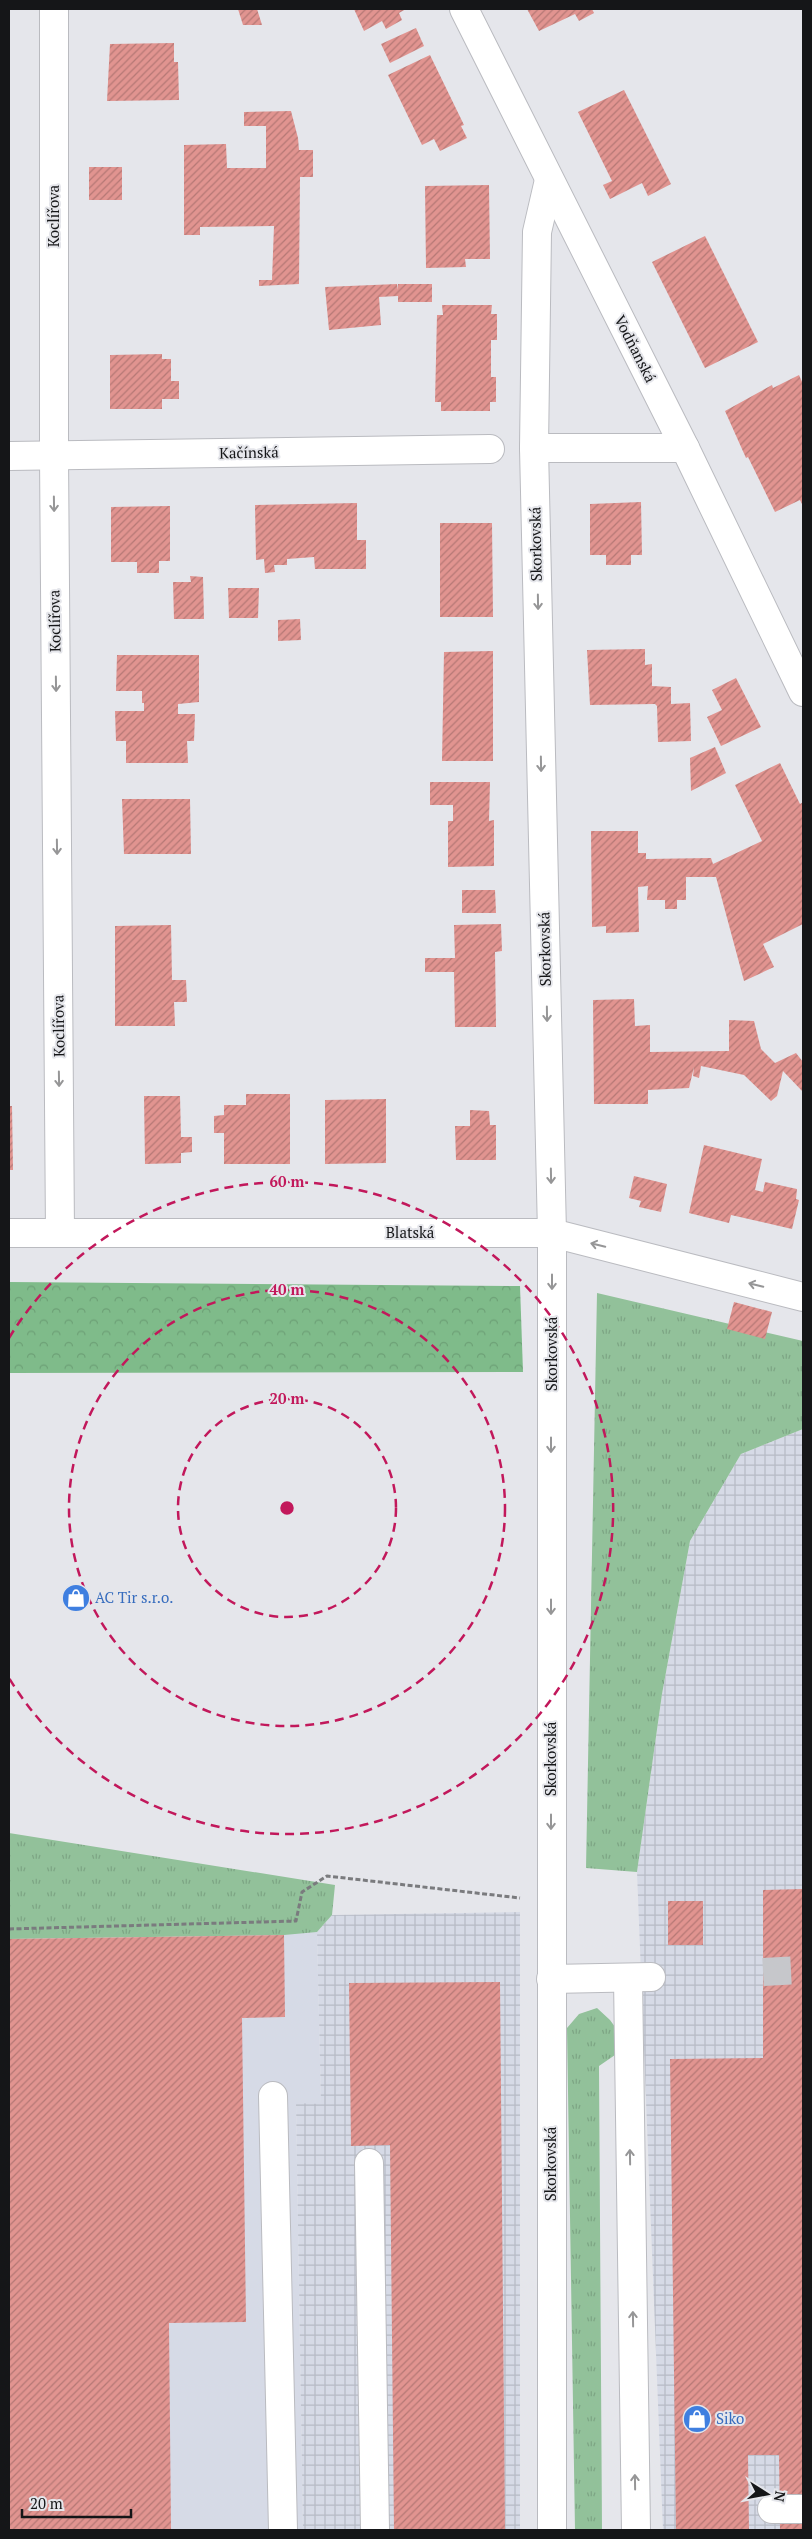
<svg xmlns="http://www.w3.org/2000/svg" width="812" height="2539" viewBox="0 0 812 2539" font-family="'PT Serif',serif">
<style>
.built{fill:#d6dae6}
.industrial{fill:url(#industrial-grid)}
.grass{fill:url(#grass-tufts)}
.forest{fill:url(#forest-crowns)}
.building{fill:url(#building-hatch)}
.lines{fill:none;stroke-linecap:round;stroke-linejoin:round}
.minor-tunnel{stroke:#c6c7cb;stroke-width:28;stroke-dasharray:28 14;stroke-linecap:butt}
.minor-casing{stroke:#babbc0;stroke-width:30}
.path{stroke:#7a7b7e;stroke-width:3;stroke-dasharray:5 2.5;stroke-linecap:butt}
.minor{stroke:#fff;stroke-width:28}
.oneway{stroke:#969697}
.ring{fill:none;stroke:#c2185b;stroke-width:2.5;stroke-dasharray:9 6}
.labels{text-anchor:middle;stroke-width:4;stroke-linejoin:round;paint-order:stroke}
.street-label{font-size:15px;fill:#151618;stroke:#e5e6eb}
.shop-label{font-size:15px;fill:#366cbe;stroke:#e5e6eb;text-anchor:start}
.centre{fill:#c2185b;stroke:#e5e6eb;stroke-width:2.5}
.ring-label{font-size:15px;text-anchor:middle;font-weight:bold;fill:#c2185b;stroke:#e5e6eb;stroke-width:4;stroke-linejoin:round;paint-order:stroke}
</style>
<defs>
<pattern id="industrial-grid" width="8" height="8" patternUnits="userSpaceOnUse" patternTransform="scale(1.25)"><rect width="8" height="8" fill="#d6dae6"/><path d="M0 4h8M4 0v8" fill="none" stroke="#b7bac5"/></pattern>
<pattern id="grass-tufts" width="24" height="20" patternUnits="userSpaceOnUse" patternTransform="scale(1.25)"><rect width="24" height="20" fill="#92c19a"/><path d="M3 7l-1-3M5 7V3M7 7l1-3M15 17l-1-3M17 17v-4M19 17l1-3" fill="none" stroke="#7da584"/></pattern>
<pattern id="forest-crowns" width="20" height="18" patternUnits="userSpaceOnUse" patternTransform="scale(1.25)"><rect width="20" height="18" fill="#7fbb8a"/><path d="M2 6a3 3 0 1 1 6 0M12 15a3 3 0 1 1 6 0" fill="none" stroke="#6da076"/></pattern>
<pattern id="building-hatch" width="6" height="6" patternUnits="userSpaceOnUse" patternTransform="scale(1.25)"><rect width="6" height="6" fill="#e19490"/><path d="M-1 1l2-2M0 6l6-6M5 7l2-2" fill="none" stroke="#b57875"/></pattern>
</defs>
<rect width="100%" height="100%" fill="#e5e6eb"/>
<path class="built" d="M317,1932L321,2104H296L303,2530H9V1939L195,1937Z"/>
<g class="industrial">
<path d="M803,1429V2530H663L637,1872L662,1694L690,1541L741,1454Z"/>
<path d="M520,1912V2530H303L296,2103L321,2104L317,1932L332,1915Z"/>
</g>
<g class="grass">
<path d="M597,1293L803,1341V1429L741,1454L690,1541L662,1694L637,1872L586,1868Z"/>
<path d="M9,1833L335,1885L332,1915L317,1932L284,1935L9,1939Z"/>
<path d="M597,2008L610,2020L618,2031L615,2055L599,2066L602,2530H575L567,2028L579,2014Z"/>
</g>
<path class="forest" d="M9,1282L520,1286L523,1372L9,1373Z"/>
<g class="building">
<path d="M238,9H257L262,25H243Z"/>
<path d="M354,9H406L399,13L402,20L386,29L382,21L364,31Z"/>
<path d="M527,9H592L594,13L579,21L575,14L539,31Z"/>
<path d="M416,28L424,46L390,63L381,44Z"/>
<path d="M174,43V62H178L179,100L107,101L110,44Z"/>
<path d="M430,55L464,125L461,126L467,138L440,151L434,139L422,145L388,75Z"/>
<path d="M624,90L671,184L648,196L642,183L610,199L603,185L612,181L578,112Z"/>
<path d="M291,111L298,138L299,150H313V177H300L299,284L259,286V280H272L274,226L200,227V235H184V145L226,144L227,168H266V126H244V112Z"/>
<rect x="89" y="167" width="33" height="33"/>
<path d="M489,185L490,259H465L466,267L426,268L425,186Z"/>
<path d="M705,236L758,342L705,368L652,262Z"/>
<path d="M397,284L398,290V284H432V302H398V296L379,297L381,325L329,330L325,287Z"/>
<path d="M442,305H492L491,314H497V340H491V377H496V402H490V411H441V402H435L437,315H443Z"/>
<path d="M162,354V359H171V381H179V399H162V409H110V355Z"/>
<path d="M799,375L803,384V506L800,500L775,512L748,457L746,458L725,411L772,385L773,388Z"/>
<path d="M641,502L642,555H631V565H606V555H590V504Z"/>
<path d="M357,503V540H366V569H315L314,557L287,559V565H274L275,572L265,573L264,559L256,560L255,505Z"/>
<path d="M170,506V561H159V573H137V562H111V507Z"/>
<path d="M440,523H492L493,617H440Z"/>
<path d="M190,576L203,577L204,619H174L173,582H191Z"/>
<path d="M228,588H259L258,618H229Z"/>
<path d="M300,619L301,640L278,641V620Z"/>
<path d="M645,649V665L652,664V686L671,687V704L690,703L691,741L658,742L657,706L655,704L590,705L587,650Z"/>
<path d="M493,651V761H442L444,652Z"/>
<path d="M117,655H199V702L178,704V714H195L194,741H187L188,763H126V741H116L115,711H144V703H142V691H116Z"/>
<path d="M736,678L761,727L721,746L707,717L722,710L712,690Z"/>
<path d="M715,747L726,773L691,791L690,758Z"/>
<path d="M780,763L800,804L803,802V924L763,944L774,967L744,981L716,877H686V900H677V909H665V900H647L648,886L638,887L639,932L606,933V926L592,927L591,831H638V853H646V859L711,858L713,864L762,841L735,785Z"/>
<path d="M430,782H490L489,821L494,820V866L448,867V821H453V805H430Z"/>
<path d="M122,799H190L191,854H124Z"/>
<path d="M462,890H495L496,913H462Z"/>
<path d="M501,924L502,951L495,952L496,1027H455L454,972H425V958H455L454,925Z"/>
<path d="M171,925L172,980H186L187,1002H174L175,1026H115V926Z"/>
<path d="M634,999L635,1026L650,1025V1052L729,1051V1020L754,1021L761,1049L775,1063L796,1053L803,1062V1092L783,1071L777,1096L771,1101L744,1075L701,1066L699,1078L693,1076L694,1067L689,1088L648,1090V1104H594L593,1000Z"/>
<path d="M246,1094H290V1164H224V1133H214V1116L224,1115V1105H246Z"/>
<path d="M144,1096H180L181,1137H192V1152L181,1153V1163L145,1164Z"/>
<path d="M386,1099V1163L325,1164V1100Z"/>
<path d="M9,1106H12L13,1170H9Z"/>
<path d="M470,1110L489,1111L490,1125H496V1160H456L455,1126H470Z"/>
<path d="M704,1145L762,1159L755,1190L763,1192L765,1182L797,1189L796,1199L799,1200L792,1229L731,1215L729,1223L689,1213Z"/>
<path d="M634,1176L667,1184L661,1212L639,1207L641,1201L629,1198Z"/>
<path d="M734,1302L772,1312L765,1339L727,1329Z"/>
<path d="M803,1889V2530H780L779,2455H748L749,2530H676L670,2059L763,2058V1890Z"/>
<rect x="668" y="1901" width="35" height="44"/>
<path d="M284,1935L285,2017L242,2018L246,2322L169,2323L171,2530H9V1939Z"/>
<path d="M500,1982L505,2530H394L390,2145L351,2146L349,1983Z"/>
</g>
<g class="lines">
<path class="minor-tunnel" d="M763,1972L803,1970"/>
<defs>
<g id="minor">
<path d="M54,9V456L60,1233"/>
<path d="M464,9L685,448L803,692"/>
<path d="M549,180L537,232L534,448L552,1233V2530"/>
<path d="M534,448H685"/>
<path d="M9,456L490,449"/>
<path d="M9,1233H552L803,1297"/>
<path d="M628,1978L636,2530"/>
<path d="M551,1979L651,1977"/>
<path d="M273,2096L283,2530"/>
<path d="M369,2163L375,2530"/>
<path d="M772,2509H803"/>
</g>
</defs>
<use href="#minor" class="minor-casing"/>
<path class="path" d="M9,1929L296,1921L302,1892L327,1876L520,1898"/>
<use href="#minor" class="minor"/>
</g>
<defs><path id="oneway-shaft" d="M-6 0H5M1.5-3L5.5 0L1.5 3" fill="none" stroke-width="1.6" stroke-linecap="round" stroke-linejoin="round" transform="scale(1.25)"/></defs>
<g class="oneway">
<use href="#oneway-shaft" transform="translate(54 504) rotate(89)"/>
<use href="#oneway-shaft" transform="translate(538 602) rotate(89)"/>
<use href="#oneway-shaft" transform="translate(56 684) rotate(89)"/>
<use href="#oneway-shaft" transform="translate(541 764) rotate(89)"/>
<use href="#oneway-shaft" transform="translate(57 847) rotate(89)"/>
<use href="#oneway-shaft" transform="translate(547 1014) rotate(89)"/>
<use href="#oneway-shaft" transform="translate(59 1079) rotate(89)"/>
<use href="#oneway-shaft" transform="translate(551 1176) rotate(89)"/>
<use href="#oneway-shaft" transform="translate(598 1245) rotate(-166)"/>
<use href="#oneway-shaft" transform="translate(552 1282) rotate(90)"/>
<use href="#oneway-shaft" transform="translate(756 1285) rotate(-166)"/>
<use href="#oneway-shaft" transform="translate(551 1445) rotate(90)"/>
<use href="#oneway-shaft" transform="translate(551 1607) rotate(90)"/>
<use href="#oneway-shaft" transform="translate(551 1822) rotate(90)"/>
<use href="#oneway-shaft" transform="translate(630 2157) rotate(-91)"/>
<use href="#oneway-shaft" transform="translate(633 2319) rotate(-91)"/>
<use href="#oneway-shaft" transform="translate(635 2482) rotate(-91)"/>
</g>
<g class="ring">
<circle cx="287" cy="1508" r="109"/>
<circle cx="287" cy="1508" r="218"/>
<path d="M9 1338A326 326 0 1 1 9 1678"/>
</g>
<defs>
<symbol id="shop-disc" viewBox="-11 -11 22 22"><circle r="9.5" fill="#3f7fe0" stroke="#e5e6eb"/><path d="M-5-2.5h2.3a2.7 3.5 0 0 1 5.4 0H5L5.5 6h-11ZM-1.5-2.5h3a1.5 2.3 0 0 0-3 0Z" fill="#fff"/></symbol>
</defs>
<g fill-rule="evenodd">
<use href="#shop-disc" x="60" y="1582" width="32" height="32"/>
<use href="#shop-disc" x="681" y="2403" width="32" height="32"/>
</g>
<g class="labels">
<g class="street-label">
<text transform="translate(54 216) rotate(-90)" y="5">Koclířova</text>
<text transform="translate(635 349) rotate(63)" y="5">Vodňanská</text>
<text transform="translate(249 453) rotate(-1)" y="5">Kačínská</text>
<text transform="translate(536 544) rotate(-91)" y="5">Skorkovská</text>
<text transform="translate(55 621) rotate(-91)" y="5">Koclířova</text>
<text transform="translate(545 949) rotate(-91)" y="5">Skorkovská</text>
<text transform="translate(59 1026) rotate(-91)" y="5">Koclířova</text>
<text x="410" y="1238">Blatská</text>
<text transform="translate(552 1354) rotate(-90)" y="5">Skorkovská</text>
<text transform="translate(551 1759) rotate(-90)" y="5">Skorkovská</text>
<text transform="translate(551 2164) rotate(-90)" y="5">Skorkovská</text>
</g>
<g class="shop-label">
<text x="95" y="1603">AC Tir s.r.o.</text>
<text x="716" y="2424">Siko</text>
</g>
</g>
<circle cx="287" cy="1508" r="8" class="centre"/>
<g class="ring-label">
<text x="287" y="1187">60 m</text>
<text x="287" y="1295">40 m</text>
<text x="287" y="1404">20 m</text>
</g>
<rect width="812" height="2539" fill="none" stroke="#151618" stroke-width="20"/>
<g transform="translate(767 2494) rotate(101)" stroke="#e5e6eb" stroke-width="4" paint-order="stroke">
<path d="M0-4L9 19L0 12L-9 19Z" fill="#151618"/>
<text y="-8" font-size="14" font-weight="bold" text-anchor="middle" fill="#151618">N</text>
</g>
<path d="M22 2509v8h109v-8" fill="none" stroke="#151618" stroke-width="2.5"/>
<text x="30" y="2509" font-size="15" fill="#151618" stroke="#e5e6eb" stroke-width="4" paint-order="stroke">20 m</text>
</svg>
